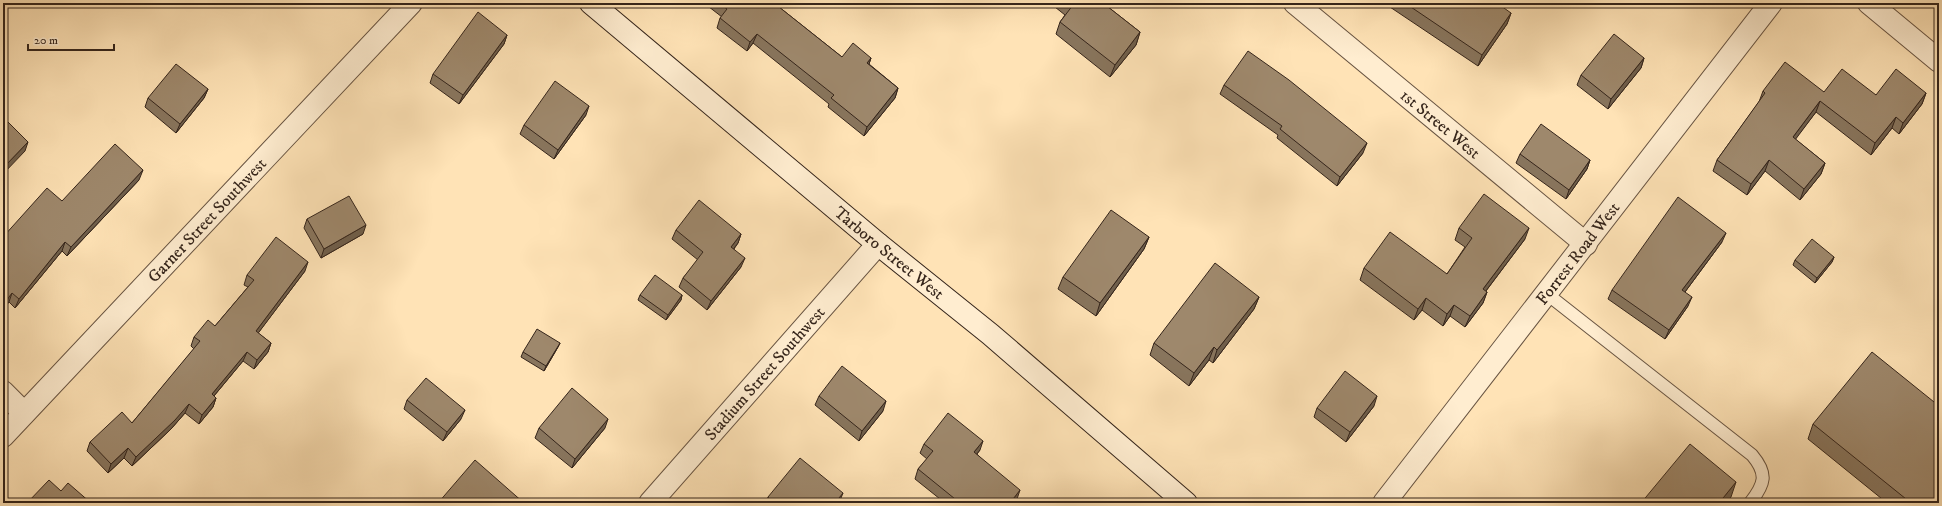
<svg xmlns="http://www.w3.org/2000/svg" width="1942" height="506" viewBox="0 0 1942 506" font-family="'IM FELL DW Pica',serif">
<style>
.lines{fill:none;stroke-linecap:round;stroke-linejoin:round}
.service-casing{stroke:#685442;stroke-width:14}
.minor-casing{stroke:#685442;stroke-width:24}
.secondary-casing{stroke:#35251b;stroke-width:24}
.service{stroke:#ffedd0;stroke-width:12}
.minor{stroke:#ffedd0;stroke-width:22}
.secondary{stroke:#ffedd0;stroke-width:22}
.wall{fill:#88755d;stroke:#35251b}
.shaded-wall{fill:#6f5f4c;stroke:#35251b}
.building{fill:#9e886c;stroke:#35251b}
.labels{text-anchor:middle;stroke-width:3;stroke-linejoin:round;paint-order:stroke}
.street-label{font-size:17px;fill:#35251b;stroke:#ffedd0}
</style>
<rect width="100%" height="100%" fill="#ffe3b6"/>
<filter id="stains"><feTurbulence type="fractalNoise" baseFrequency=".005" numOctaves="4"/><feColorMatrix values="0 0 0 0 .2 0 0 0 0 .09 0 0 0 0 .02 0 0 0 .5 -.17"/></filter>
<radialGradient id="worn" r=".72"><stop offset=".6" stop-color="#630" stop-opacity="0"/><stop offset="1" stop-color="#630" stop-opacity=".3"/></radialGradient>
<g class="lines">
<defs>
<path id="service" d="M1547,294L1752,455C1768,474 1765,484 1750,503"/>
<g id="minor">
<path id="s1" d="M1295,3L1586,244"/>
<path d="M1869,3L1939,61"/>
<path d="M3,392L24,413"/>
<path id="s2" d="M3,436L411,3"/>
<path id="s3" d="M650,503L878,244"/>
<path id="s4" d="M1384,503L1771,3"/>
</g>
<g id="secondary">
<path id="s5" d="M591,3L878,244L990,334L1186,503"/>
</g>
</defs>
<use href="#service" class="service-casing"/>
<use href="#minor" class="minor-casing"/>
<use href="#secondary" class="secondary-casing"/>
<use href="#service" class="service"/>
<use href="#minor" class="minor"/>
<use href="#secondary" class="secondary"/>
</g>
<g class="wall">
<path d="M704,3H774L842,57L871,58L869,64L898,88L895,98L864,136L828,107L829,104L753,43L747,51L717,28L720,18L722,17Z"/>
<path d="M1050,3H1103L1140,32L1136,45L1110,77L1056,34L1060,22L1065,15Z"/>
<path d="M1384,3H1474L1479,6L1511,13L1507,24L1478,66Z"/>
<path d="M507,35L504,44L459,104L430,83L433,74Z"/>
<path d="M1644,58L1641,68L1608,109L1577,85L1581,75Z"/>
<path d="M1224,85L1363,153L1337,186L1277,138L1278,135L1220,94Z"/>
<path d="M208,89L204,98L176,133L145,107L148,98Z"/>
<path d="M1763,91L1824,92L1876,95L1926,93L1922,104L1899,134L1892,128L1871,155L1816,112L1795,139L1825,163L1821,174L1800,200L1765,171L1747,195L1713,171L1717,160L1759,102Z"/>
<path d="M586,115L554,159L520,134L524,125Z"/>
<path d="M1520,154L1590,160L1587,169L1566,199L1516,163Z"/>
<path d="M139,180L67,256L62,251L15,308L9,302L3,309V237L62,201Z"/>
<path d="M307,219L363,234L321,258L304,228Z"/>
<path d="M1459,228L1525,239L1486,291L1487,292L1483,303L1465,327L1450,316L1443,326L1422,310L1414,320L1360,280L1364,268L1447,274L1465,247L1455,240Z"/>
<path d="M676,230L741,234L738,243L734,249L741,267L707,310L679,287L683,278L698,260L672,239Z"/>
<path d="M1149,237L1144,249L1096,316L1058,289L1063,277Z"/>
<path d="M1722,242L1685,292L1688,306L1665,339L1608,299L1612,290Z"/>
<path d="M1834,257L1832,262L1815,283L1793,265L1795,260Z"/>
<path d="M305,271L258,333L271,343L268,352L254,369L243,361L214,396L216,398L213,407L199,424L185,413L171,429L132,466L124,458L108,473L87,451L90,442L132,423L194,349L191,346L194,337L215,326L248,287L244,285L247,275Z"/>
<path d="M640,295H682L681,300L666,320L638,300Z"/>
<path d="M1259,297L1254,309L1213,363L1209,360L1189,386L1150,355L1154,343Z"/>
<path d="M560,343L558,347L544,371L521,357L523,352Z"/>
<path d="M819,396L883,411L859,441L815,405Z"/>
<path d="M407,400L461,419L443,441L404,409Z"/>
<path d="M1374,406L1346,442L1314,417L1317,408Z"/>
<path d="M1813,424L1939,503H1887L1808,439Z"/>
<path d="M539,428H605L572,468L535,438Z"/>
<path d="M924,444L980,450L977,454L1017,499L1014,503H945L915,479L918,469L927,459L920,453Z"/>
<path d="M768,497L840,502L839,503H765Z"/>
</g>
<g class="shaded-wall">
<path d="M1511,13L1507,24L1478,66L1482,55Z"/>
<path d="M1140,32L1136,45L1110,77L1115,65Z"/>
<path d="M757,34L753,43L747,51L750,42Z"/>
<path d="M507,35L504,44L459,104L463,95Z"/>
<path d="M871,58L868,67L867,63Z"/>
<path d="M1644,58L1641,68L1608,109L1611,99Z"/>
<path d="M898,88L895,98L864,136L867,127Z"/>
<path d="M208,89L204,98L176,133L180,124Z"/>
<path d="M1926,93L1922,104L1899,134L1903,123Z"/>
<path d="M1820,101L1816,112L1789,148L1793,137Z"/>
<path d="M589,106L586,115L554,159L558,150Z"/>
<path d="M1896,117L1892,128L1871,155L1875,143Z"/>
<path d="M28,142L25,151L3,174V168Z"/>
<path d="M1367,143L1363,153L1337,186L1340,177Z"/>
<path d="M1590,160L1587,169L1566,199L1569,190Z"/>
<path d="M1769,160L1765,171L1747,195L1751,184Z"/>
<path d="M1825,163L1821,174L1800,200L1804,189Z"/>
<path d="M143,170L139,180L67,256L71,247Z"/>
<path d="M366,225L363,234L321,258L324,249Z"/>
<path d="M1529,228L1525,239L1479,300L1483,289Z"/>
<path d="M1726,233L1722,242L1679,300L1682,290Z"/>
<path d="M741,234L738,243L728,256L731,247Z"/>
<path d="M1149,237L1144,249L1096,316L1100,303Z"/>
<path d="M65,242L62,251L15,308L19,299Z"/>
<path d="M1834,257L1832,262L1815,283L1817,278Z"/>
<path d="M745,258L741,267L707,310L711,301Z"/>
<path d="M308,262L305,271L253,340L256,331Z"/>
<path d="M1487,292L1483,303L1465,327L1470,316Z"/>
<path d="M12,293L9,302L3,309L6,301Z"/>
<path d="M682,295L681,300L666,320L668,315Z"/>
<path d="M1259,297L1254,309L1213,363L1217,350Z"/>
<path d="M1692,297L1688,306L1665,339L1669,330Z"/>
<path d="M1426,298L1422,310L1414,320L1418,309Z"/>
<path d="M1454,305L1450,316L1443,326L1447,314Z"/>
<path d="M271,343L268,352L254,369L257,360Z"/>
<path d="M560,343L558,347L544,371L546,366Z"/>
<path d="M1214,347L1209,360L1189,386L1194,373Z"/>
<path d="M247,352L243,361L208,403L212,394Z"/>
<path d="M1377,396L1374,406L1346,442L1350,432Z"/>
<path d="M216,398L213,407L199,424L202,415Z"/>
<path d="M886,401L883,411L859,441L862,431Z"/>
<path d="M189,404L185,413L171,429L132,466L136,457Z"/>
<path d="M465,410L461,419L443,441L447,432Z"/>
<path d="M608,419L605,428L572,468L575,459Z"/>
<path d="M983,441L980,450L971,461L974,452Z"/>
<path d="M128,448L124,458L108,473L111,464Z"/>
<path d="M1736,482L1731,497L1726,503H1719Z"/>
<path d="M1020,490L1017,499L1014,503H1010Z"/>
<path d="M843,493L839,503H835Z"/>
</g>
<g class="building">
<path d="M719,3H774L842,57L853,43L871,58L867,63L898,88L867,127L831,98L834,95L757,34L750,42L720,18L727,9Z"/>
<path d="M1071,3H1103L1140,32L1115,65L1060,22L1073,5Z"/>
<path d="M1405,3H1474L1479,6L1480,3H1497L1511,13L1482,55Z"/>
<path d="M478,12L507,35L463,95L433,74Z"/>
<path d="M1614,34L1644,58L1611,99L1581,75Z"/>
<path d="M1248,51L1289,80L1367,143L1340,177L1280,129L1282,126L1224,85Z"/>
<path d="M1785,62L1824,92L1842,69L1876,95L1896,69L1926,93L1903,123L1896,117L1875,143L1820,101L1793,137L1825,163L1804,189L1769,160L1751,184L1717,160L1765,93L1763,91Z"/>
<path d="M176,64L208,89L180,124L148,98Z"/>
<path d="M555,81L589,106L558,150L524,125Z"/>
<path d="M3,117L28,142L3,168Z"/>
<path d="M1541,124L1590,160L1569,190L1520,154Z"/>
<path d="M115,144L143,170L71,247L65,242L19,299L12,293L6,301L3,299V237L47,188L62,201Z"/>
<path d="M1484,194L1529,228L1483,289L1487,292L1470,316L1454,305L1447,314L1426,298L1418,309L1364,268L1390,232L1447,274L1472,238L1459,228Z"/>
<path d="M349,196L366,225L324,249L307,219Z"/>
<path d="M1678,197L1726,233L1682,290L1692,297L1669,330L1612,290Z"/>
<path d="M699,200L741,234L731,247L745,258L711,301L683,278L703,252L676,230Z"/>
<path d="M1111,210L1149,237L1100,303L1063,277Z"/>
<path d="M276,237L308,262L256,331L271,343L257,360L247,352L212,394L216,398L202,415L189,404L175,420L136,457L128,448L111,464L90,442L122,412L132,423L200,341L194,337L208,320L215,326L254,280L247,275Z"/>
<path d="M1812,239L1834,257L1817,278L1795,260Z"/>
<path d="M1215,263L1259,297L1217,350L1214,347L1194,373L1154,343Z"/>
<path d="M655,275L682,295L668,315L640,295Z"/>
<path d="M537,329L560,343L546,366L523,352Z"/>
<path d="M1872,352L1939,406V503H1911L1813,424Z"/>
<path d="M842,366L886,401L862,431L819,396Z"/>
<path d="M1345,371L1377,396L1350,432L1317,408Z"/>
<path d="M426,378L465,410L447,432L407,400Z"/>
<path d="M572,388L608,419L575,459L539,428Z"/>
<path d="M948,413L983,441L974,452L1020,490L1010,503H960L918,469L933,451L924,444Z"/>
<path d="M1690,444L1736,482L1719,503H1641Z"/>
<path d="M800,458L843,493L835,503H774L768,497Z"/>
<path d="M475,460L524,503H438Z"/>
<path d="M49,480L61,491L68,483L91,503H27Z"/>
</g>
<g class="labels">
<g class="street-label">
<text dy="6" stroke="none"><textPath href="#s1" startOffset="189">1st Street West</textPath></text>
<text dy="6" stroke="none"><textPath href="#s2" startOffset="297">Garner Street Southwest</textPath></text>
<text dy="6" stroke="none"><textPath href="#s5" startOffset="389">Tarboro Street West</textPath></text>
<text dy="6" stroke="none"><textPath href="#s4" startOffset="316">Forrest Road West</textPath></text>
<text dy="6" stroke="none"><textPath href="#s3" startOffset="173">Stadium Street Southwest</textPath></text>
</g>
</g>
<rect width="1942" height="506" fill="none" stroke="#ffe3b6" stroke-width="16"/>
<rect x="4" y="4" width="1934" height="498" fill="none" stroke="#35251b" stroke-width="2"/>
<rect x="8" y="8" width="1926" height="490" fill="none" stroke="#35251b"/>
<path d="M28 44v6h86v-6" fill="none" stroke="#35251b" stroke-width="2"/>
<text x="34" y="44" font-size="12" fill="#35251b" stroke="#ffedd0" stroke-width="3" paint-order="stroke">20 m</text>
<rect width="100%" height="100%" filter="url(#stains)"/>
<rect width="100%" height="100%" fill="url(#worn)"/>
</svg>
